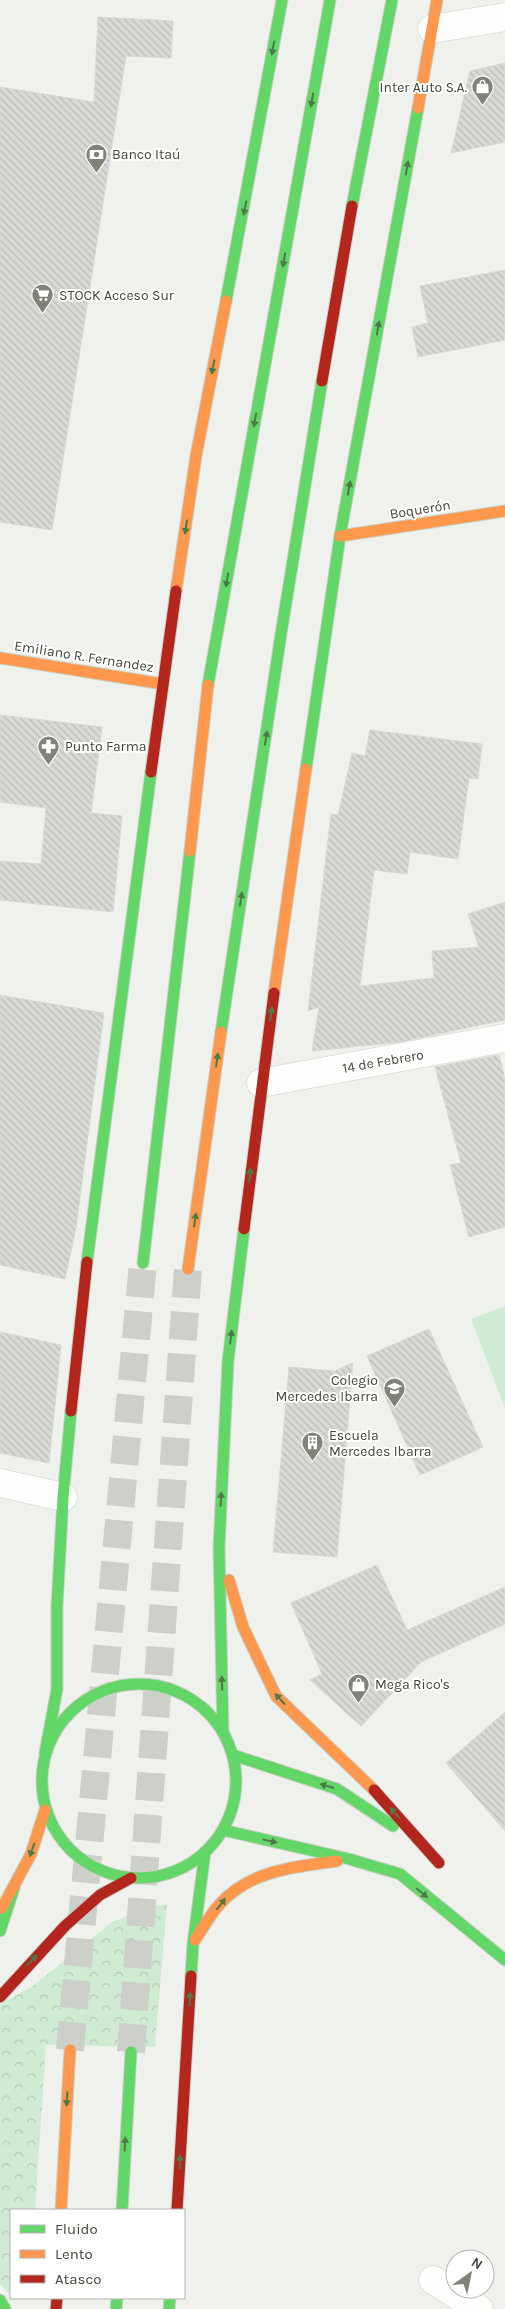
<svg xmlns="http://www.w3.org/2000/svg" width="505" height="2309" viewBox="0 0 505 2309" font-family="Karla,sans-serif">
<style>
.park{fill:url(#park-crowns)}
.garden{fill:#d0ebd4}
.building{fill:url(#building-back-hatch);stroke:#d6dad2}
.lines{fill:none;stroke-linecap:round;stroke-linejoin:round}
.highway-tunnel{stroke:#ccd0c8;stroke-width:28;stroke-dasharray:28 14;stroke-linecap:butt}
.street-casing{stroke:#cdd0ca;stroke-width:29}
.fast-casing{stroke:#cad0c4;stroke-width:13}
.slow-casing{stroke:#cad0c4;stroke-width:13}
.jam-casing{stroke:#cad0c4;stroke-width:13}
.street{stroke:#fdfdfc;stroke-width:28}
.fast{stroke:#63d668;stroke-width:11}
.slow{stroke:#ff974d;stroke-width:11}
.jam{stroke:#b3261e;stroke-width:11}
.oneway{fill:#4e7949}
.labels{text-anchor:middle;stroke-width:4;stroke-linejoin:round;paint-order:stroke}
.poi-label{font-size:14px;fill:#424739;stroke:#fff;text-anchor:start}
.street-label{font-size:14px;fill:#424739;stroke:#fff}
</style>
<defs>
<pattern id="park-crowns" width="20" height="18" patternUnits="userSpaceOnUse" patternTransform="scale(1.25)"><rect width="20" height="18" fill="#d0ebd4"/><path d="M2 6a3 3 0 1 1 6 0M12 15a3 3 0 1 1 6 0" fill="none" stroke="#b4cbb7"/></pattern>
<pattern id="building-back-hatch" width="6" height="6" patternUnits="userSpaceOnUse" patternTransform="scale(1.25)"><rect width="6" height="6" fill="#d8dbd5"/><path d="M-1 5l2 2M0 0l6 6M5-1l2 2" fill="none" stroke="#bbbdb8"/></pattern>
</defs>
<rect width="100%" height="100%" fill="#eff2ec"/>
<path class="park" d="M167,1904L155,2047L46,2045L35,2210H11V2296L0,2284V2005L34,1985L112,1922L151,1907Z"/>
<path class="garden" d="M505,1306V1408L471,1319Z"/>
<g class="building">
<path d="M98,17L173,21L171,58L126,56L52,530L0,522V87L94,102Z"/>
<path d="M505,63V142L451,153L470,71Z"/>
<path d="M505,270V340L418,357L412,327L428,323L420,286Z"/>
<path d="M0,715L102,727L91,813L122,816L113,912L0,900V861L41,864L46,808L0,802Z"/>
<path d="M370,730L482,744L478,779L469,778L458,859L410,852L407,874L374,870L360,986L434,978L432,951L479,947L468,914L505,902V1020L400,1042L312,1051L319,1007L308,1011L331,814L338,815L352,753L365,756Z"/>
<path d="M0,995L104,1013L76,1228L65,1279L0,1265Z"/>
<path d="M499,1055L505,1079V1227L469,1237L450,1165L461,1163L435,1067Z"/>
<path d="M429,1329L483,1447L420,1475L367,1356Z"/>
<path d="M0,1332L61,1345L49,1463L0,1453Z"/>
<path d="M353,1363L337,1557L273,1552L289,1367L334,1371Z"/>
<path d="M377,1565L407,1630L505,1587V1624L421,1662L361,1726L310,1680L322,1674L291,1603Z"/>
<path d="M505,1712V1831L446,1763Z"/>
</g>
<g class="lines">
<g class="highway-tunnel">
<path d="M70,2050L143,1263"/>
<path d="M131,2052L188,1269"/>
</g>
<defs>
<g id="street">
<path d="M432,29L505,17"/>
<path d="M261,1083L505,1038"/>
<path d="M0,1483L63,1497"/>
<path d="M433,2280L479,2309"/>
</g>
<g id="fast">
<path d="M352,206L392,0"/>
<path d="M226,301L282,0"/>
<path d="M208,685L330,0"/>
<path d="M306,769L340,536L418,108"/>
<path d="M221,1032L281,634L322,381"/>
<path d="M87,1262L151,772"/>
<path d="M143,1263L190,851"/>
<circle cx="139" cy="1781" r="97"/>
<path d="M223,1732L219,1548L228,1361L244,1229"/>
<path d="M45,1753L57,1689V1606L63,1497L71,1411"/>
<path d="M233,1755L337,1789L393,1826"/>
<path d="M223,1830L349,1859L400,1874L505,1960"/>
<path d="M0,1931L14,1888"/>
<path d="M191,1976L193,1944L205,1852"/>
<path d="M122,2210L131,2052"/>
<path d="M0,2300L5,2309"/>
<path d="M116,2309L117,2298"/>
<path d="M169,2309L170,2298"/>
</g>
<g id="slow">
<path d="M418,108L437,0"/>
<path d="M340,536L505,511"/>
<path d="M176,591L196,456L226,301"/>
<path d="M0,658L163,684"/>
<path d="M190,851L208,685"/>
<path d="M274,993L306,769"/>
<path d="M188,1269L221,1032"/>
<path d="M229,1580L243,1627L276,1696L374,1790"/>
<path d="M2,1908L31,1854L45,1810"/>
<path d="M195,1940C203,1928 210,1915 219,1905C250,1870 294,1867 337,1861"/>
<path d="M61,2210L70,2050"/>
</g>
<g id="jam">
<path d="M322,381L352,206"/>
<path d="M151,772L176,591"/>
<path d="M244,1229L274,993"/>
<path d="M71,1411L87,1262"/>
<path d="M374,1790L439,1863"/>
<path d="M0,1997L65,1926L100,1895L131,1878"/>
<path d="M177,2210L191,1976"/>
<path d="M56,2309L57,2298"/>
</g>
</defs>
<use href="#street" class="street-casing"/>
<use href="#fast" class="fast-casing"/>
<use href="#slow" class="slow-casing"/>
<use href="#jam" class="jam-casing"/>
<use href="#street" class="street"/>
<use href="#fast" class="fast"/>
<use href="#slow" class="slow"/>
<use href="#jam" class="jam"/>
</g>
<defs><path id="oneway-solid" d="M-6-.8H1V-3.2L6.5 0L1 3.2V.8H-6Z" transform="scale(1.25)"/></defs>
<g class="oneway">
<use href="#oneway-solid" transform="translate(273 48) rotate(100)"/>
<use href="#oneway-solid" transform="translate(312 100) rotate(100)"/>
<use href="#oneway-solid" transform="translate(407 168) rotate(-80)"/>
<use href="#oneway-solid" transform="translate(245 208) rotate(101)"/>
<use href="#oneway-solid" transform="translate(284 260) rotate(100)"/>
<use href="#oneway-solid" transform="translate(378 328) rotate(-80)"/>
<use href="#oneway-solid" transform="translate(213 367) rotate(101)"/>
<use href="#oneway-solid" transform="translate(255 420) rotate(100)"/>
<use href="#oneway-solid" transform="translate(349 488) rotate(-80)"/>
<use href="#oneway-solid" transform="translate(186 527) rotate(98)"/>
<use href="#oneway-solid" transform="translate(227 580) rotate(100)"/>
<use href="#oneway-solid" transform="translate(266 738) rotate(-81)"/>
<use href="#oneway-solid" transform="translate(241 899) rotate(-81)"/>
<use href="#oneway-solid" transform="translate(271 1014) rotate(-82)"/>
<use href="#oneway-solid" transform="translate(217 1060) rotate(-82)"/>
<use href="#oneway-solid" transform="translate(250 1175) rotate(-83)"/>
<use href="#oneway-solid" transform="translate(195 1220) rotate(-82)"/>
<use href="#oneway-solid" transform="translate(231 1337) rotate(-83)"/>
<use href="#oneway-solid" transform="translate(221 1499) rotate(-87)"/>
<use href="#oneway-solid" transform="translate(222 1683) rotate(-91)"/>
<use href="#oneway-solid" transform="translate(280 1699) rotate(-132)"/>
<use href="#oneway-solid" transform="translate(327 1786) rotate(-164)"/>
<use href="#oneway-solid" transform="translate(395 1813) rotate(-131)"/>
<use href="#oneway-solid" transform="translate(270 1841) rotate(13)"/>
<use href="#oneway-solid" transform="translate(32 1850) rotate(110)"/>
<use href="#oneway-solid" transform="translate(422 1893) rotate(40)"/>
<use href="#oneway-solid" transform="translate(221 1904) rotate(-52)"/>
<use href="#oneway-solid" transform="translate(32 1960) rotate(-48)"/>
<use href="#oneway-solid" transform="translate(190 1999) rotate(-87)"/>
<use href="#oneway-solid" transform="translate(67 2099) rotate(93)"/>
<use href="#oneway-solid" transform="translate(125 2144) rotate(-87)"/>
<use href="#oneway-solid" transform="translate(180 2162) rotate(-87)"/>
</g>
<defs>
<symbol id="shop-pin" viewBox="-11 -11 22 30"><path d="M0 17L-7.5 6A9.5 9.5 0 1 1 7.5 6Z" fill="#7f8378" stroke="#fff"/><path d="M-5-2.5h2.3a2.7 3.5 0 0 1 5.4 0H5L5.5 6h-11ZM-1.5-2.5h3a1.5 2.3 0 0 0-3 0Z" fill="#fff"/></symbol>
<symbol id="bank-pin" viewBox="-11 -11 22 30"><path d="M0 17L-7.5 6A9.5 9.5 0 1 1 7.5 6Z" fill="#7f8378" stroke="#fff"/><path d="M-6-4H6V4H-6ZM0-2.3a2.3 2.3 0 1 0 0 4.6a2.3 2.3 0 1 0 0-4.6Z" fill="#fff"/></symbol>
<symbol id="supermarket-pin" viewBox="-11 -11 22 30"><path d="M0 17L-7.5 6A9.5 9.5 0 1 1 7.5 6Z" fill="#7f8378" stroke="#fff"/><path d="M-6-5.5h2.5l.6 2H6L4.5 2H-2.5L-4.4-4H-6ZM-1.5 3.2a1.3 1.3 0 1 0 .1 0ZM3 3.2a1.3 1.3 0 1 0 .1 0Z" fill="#fff"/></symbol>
<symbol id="pharmacy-pin" viewBox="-11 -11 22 30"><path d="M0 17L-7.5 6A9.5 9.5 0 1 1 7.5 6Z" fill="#7f8378" stroke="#fff"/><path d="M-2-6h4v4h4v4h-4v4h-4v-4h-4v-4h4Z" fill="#fff"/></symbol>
<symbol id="school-pin" viewBox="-11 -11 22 30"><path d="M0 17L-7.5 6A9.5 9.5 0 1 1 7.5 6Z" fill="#7f8378" stroke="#fff"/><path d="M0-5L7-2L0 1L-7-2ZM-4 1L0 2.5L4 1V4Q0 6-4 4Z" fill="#fff"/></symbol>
<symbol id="building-pin" viewBox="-11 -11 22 30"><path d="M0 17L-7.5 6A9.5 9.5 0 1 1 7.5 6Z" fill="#7f8378" stroke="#fff"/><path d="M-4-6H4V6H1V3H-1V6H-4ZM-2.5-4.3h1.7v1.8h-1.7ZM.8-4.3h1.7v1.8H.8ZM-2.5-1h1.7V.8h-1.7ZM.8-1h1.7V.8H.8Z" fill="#fff"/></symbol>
</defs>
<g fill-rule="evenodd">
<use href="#shop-pin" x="470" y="74" width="25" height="34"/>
<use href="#bank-pin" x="84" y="142" width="25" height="34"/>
<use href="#supermarket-pin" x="30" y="282" width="25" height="34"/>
<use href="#pharmacy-pin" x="36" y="734" width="25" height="34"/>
<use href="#school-pin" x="382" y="1376" width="25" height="34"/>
<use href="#building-pin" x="300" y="1430" width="25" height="34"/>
<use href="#shop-pin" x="346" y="1672" width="25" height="34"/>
</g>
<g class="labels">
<g class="poi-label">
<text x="467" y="92" text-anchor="end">Inter Auto S.A.</text>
<text x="112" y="159">Banco Itaú</text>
<text x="59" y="300">STOCK Acceso Sur</text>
<text x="65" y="751">Punto Farma</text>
<text x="378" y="1385" text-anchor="end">Colegio<tspan x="378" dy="16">Mercedes Ibarra</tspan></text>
<text x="329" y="1440">Escuela<tspan x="329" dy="16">Mercedes Ibarra</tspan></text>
<text x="375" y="1689">Mega Rico's</text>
</g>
<g class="street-label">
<text transform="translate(420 509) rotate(-9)" y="5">Boquerón</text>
<text transform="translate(84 656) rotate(9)" y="5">Emiliano R. Fernandez</text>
<text transform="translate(383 1061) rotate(-10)" y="5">14 de Febrero</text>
</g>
</g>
<rect x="10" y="2209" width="175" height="90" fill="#ffffff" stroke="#b3b5b0"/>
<rect x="20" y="2225" width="25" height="8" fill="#63d668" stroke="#b3b5b0"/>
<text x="55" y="2234" font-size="15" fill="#424739">Fluido</text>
<rect x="20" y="2250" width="25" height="8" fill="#ff974d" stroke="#b3b5b0"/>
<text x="55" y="2259" font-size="15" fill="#424739">Lento</text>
<rect x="20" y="2275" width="25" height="8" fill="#b3261e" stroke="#b3b5b0"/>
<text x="55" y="2284" font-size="15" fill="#424739">Atasco</text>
<g transform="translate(470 2274) rotate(33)"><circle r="24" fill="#ffffff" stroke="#b3b5b0"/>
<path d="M0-4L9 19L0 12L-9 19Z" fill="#7f8378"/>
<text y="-8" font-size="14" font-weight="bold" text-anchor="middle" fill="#424739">N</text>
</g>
</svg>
